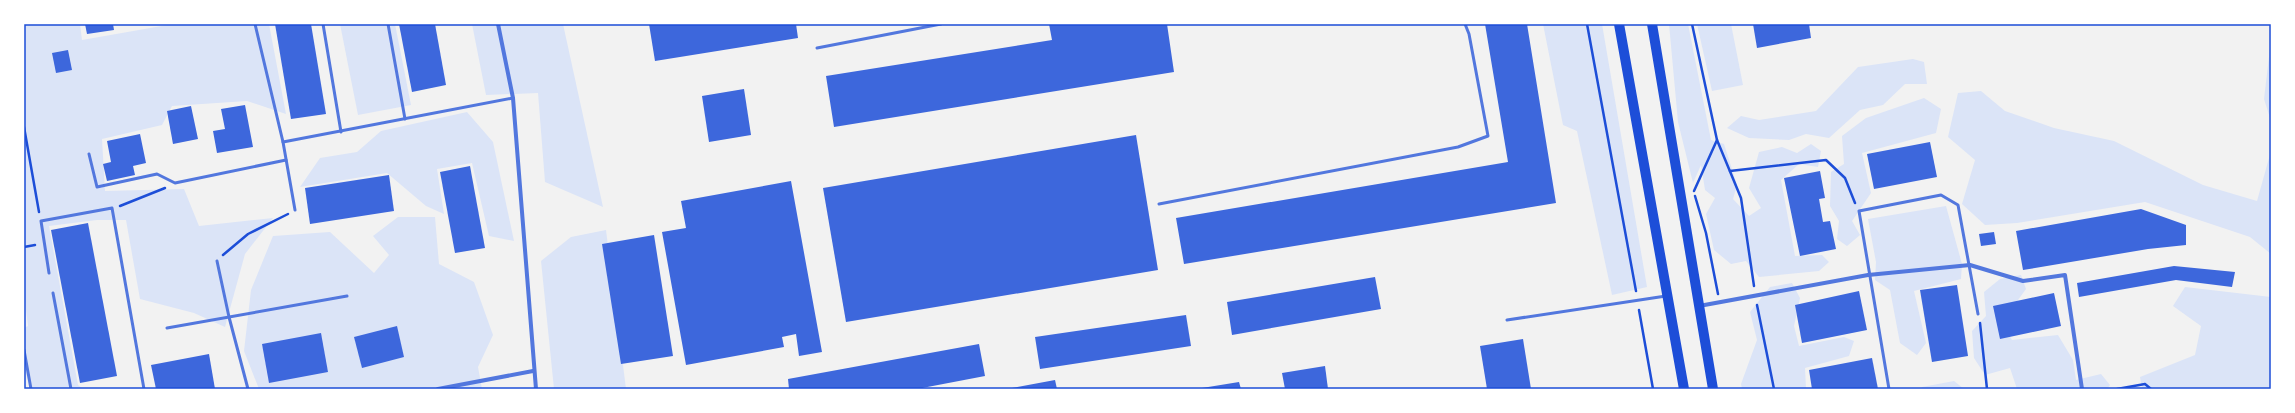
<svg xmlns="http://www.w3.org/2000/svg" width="2295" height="413" viewBox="0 0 2295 413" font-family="'Noto Sans',sans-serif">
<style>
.green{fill:#dbe4f7}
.building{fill:#3d67dc}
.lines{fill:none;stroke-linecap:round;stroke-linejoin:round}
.path{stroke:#1d4ed8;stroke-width:2.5}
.service{stroke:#5277de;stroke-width:3}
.minor{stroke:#5277de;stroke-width:4}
.primary{stroke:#1d4ed8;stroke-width:10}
.neatline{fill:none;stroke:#1d4ed8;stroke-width:1.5}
</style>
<rect width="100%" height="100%" fill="#f2f2f2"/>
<g class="green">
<path d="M24,24H80L82,40L173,24H269L286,114L247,101L172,106L162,125L102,139L105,191L184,189L199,226L273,218L245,254L225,327L194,313L140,299L126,220H97L49,226L78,385L83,389H31L24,368V328L28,326L24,293Z"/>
<path d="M340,24H395L411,105L358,115Z"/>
<path d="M472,24H563L603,207L545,182L538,93L486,95Z"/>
<path d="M1543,24H1602L1647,287L1612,295L1577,131L1563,125Z"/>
<path d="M1669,24H1688L1711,140L1724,144L1737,185L1733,199L1749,216L1761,208L1749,188L1759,152L1782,147L1797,153L1811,144L1821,151L1818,167L1799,164L1781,180L1795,256L1822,255L1829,262L1819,271L1759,277L1746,261L1731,264L1714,250L1706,214L1715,198L1705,190L1701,165L1693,183L1678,122Z"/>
<path d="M1697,24H1731L1743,85L1712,91Z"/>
<path d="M2271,40V121L2264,99Z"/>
<path d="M1913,59L1924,62L1927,84H1905L1883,105L1860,110L1829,138L1806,134L1789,140L1749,138L1727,128L1741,116L1759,120L1816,111L1858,67Z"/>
<path d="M1981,91L2005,111L2054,128L2114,141L2203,185L2257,201L2271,151V254L2250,237L2145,202L2017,223L1985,225L1962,204L1975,160L1948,137L1958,93Z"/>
<path d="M1924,98L1941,109L1936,133L1862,153L1871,193L1852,221L1860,235L1847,246L1837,239L1839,221L1830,206L1831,172L1844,164L1842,136L1866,118Z"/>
<path d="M467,112L493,142L514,241L489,236L472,163L437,169L444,214L426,206L387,173L300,187L320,158L357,152L381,131Z"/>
<path d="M1946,206L1962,264L1961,279L1914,291L1926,343L1917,355L1900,343L1890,290L1875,280L1876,262L1868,219Z"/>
<path d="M398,217H435L439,264L474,282L493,335L478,367L482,389H259L244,351L251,290L273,236L330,232L374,273L389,255L373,236Z"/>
<path d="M606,230L626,389H554L541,261L571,237Z"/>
<path d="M2021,275L2026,289L2002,322L2012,340L2058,335L2073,360L2076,380L2101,374L2110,385L2107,389H2017L2010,368L1985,375L1974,358L1972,331L1986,316L1984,292L2000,279Z"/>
<path d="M1792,283L1800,298L1794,326L1799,346L1844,337L1854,341L1849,356L1805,368L1806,389H1742L1741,384L1757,340L1750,312L1770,287Z"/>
<path d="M2185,287L2271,297V389H2142L2140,377L2195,355L2201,326L2173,306Z"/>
<path d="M1954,381L1964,389H1921L1922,387Z"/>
</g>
<g class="building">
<path d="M85,24H113L114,30L87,34Z"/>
<path d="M275,24H311L326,114L291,119Z"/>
<path d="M399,24H435L446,85L412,92Z"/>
<path d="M649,24H796L798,38L655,61Z"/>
<path d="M1049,24H1167L1174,72L834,127L826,76L1052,40Z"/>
<path d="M1485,24H1527L1556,203L1184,264L1176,218L1508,162Z"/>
<path d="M1753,24H1809L1811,38L1757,48Z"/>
<path d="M68,50L72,70L56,73L52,53Z"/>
<path d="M744,89L751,135L709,142L702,96Z"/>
<path d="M245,105L253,147L217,153L213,131L225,129L221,109Z"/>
<path d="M191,106L198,139L173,144L167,111Z"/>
<path d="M140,134L146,163L133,166L135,175L107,181L103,164L111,162L107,141Z"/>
<path d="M1136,135L1158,270L846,322L823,188Z"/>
<path d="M1930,142L1937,177L1874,189L1867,154Z"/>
<path d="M470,166L485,248L455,253L440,172Z"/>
<path d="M1820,171L1825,198L1819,199L1823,222L1830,221L1836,249L1800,256L1784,178Z"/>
<path d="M389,175L394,211L310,224L305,188Z"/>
<path d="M791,181L822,352L799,356L796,334L782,337L784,347L686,365L662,232L686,228L681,201Z"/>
<path d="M2141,209L2186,225V245L2148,249L2023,270L2016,231Z"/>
<path d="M88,223L117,376L80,383L51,230Z"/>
<path d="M1994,232L1996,244L1981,246L1979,234Z"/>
<path d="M654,235L673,356L621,364L602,244Z"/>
<path d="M2174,266L2235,272L2232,287L2176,280L2079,297L2077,283Z"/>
<path d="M1375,277L1381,309L1232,335L1227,302Z"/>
<path d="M1957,285L1968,356L1932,362L1920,290Z"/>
<path d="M1859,291L1867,330L1802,343L1795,305Z"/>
<path d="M2054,293L2061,326L2000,339L1993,306Z"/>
<path d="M1186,315L1191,346L1040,369L1035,337Z"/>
<path d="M397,326L404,357L362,368L354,337Z"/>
<path d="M321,333L328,372L269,383L262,344Z"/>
<path d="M1523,339L1531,389H1487L1480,346Z"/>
<path d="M979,344L985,376L917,389H789L788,379Z"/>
<path d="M209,354L215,389H156L151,365Z"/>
<path d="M1872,358L1878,389H1812L1809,370Z"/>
<path d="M1325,366L1328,389H1285L1282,373Z"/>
<path d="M1055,380L1057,389H1012V388Z"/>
<path d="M1239,382L1241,389H1202V388Z"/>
</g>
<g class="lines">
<g class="path">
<path d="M1587,24L1636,291"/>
<path d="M1692,24L1717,140L1741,198L1754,286"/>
<path d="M24,127L39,212"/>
<path d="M1730,171L1826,160L1845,178L1855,203"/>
<path d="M1694,191L1717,140"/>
<path d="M1695,196L1706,233L1718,294"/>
<path d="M120,206L165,188"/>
<path d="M24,247L35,245"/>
<path d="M223,255L248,234L288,214"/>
<path d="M1757,305L1774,389"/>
<path d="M1639,310L1653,389"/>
<path d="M1980,323L1987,389"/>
<path d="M2117,389L2145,384L2151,389"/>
</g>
<g class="service">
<path d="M255,24L283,142L295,210"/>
<path d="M323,24L341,132"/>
<path d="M388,24L405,119"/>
<path d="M817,48L941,24"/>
<path d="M283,142L513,98"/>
<path d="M89,154L97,187L157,174L175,183L286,160"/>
<path d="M1159,204L1458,147L1488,136L1469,34L1465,24"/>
<path d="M217,261L229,317L248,389"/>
<path d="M49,273L41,221L112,208L144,389"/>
<path d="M53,293L71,389"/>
<path d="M1507,320L1666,296"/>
<path d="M167,328L347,296"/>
<path d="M24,350L31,389"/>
<path d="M1889,389L1859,211L1941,195L1958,205L1978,314"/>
</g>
<g class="minor">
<path d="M498,24L513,98L536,389"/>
<path d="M1699,306L1868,275L1970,265L2023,281L2065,275L2082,389"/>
<path d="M438,389L533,371"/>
</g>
<g class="primary">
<path d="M1619,24L1684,389"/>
<path d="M1652,24L1713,389"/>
</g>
</g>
<rect width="2295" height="413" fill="none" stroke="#ffffff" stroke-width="50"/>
<rect x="25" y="25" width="2245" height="363" class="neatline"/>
</svg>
